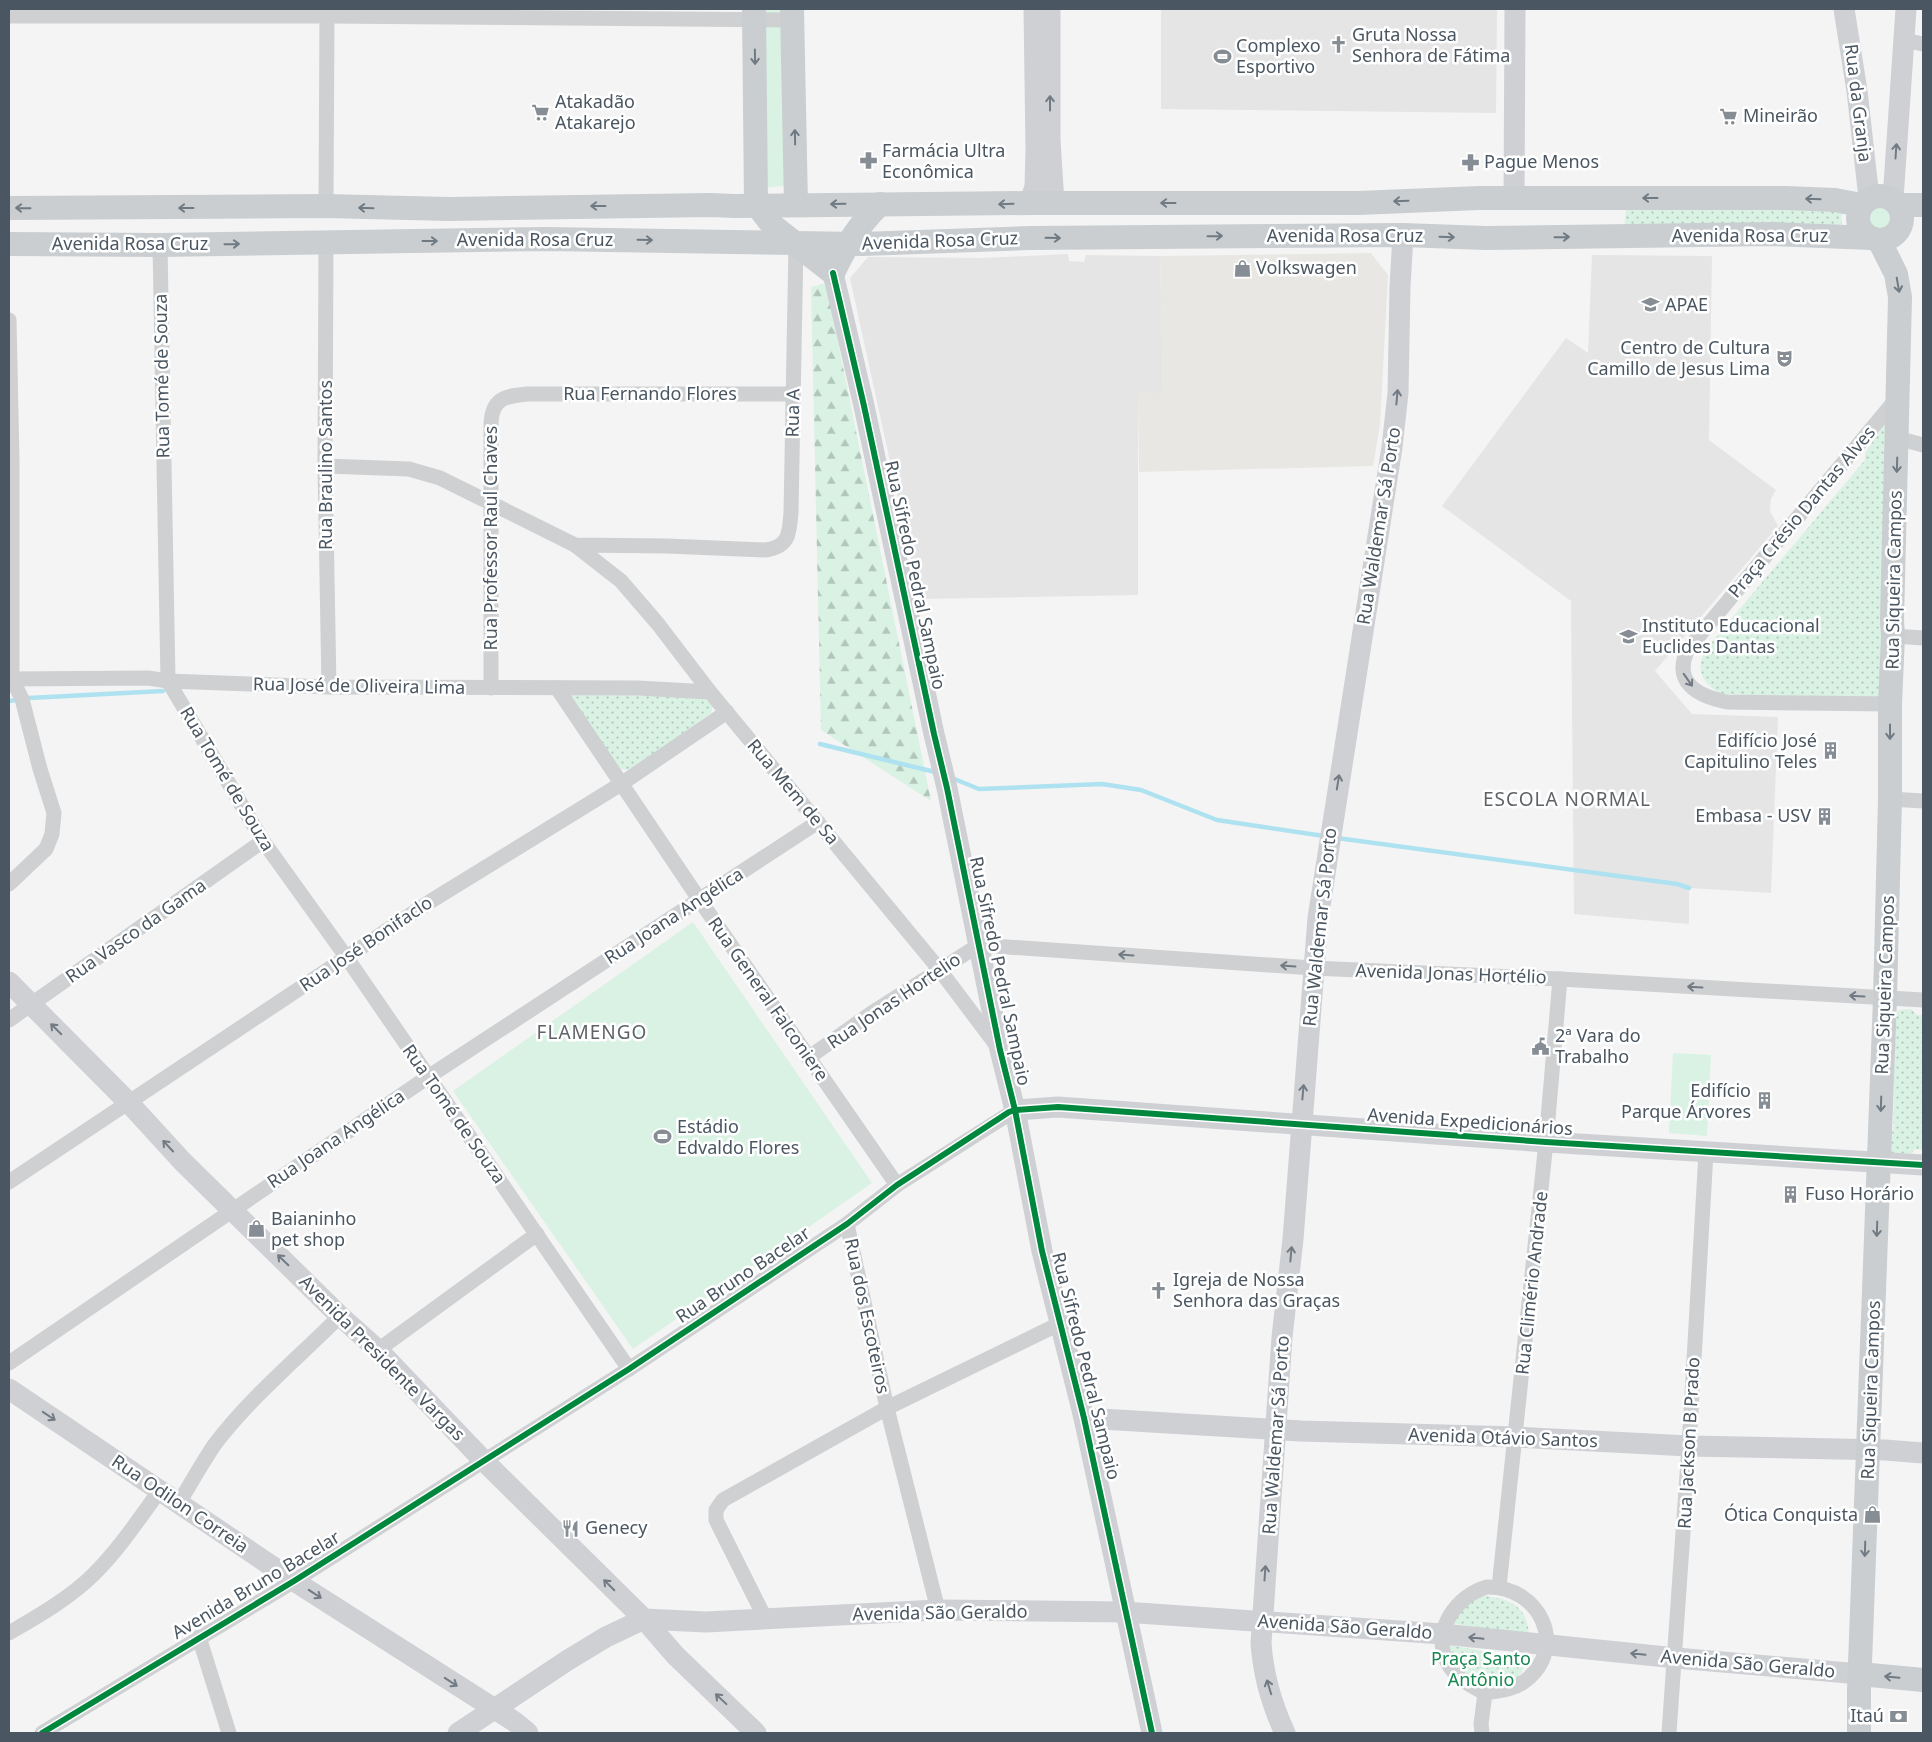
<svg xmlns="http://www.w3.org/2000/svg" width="1932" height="1742" viewBox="0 0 1932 1742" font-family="'Noto Sans',sans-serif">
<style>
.commercial{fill:#e8e7e3}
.education{fill:#e6e5e6}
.grass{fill:#d9f2e3}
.forest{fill:url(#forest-firs)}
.park{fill:url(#park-dots)}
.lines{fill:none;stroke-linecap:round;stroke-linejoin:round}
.stream{stroke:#aee2f0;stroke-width:4.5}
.street{stroke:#ced0d2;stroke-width:15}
.secondary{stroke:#ced0d4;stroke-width:21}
.primary{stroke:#caced1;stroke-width:24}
.cycleway-casing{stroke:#fff;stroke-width:9}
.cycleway{stroke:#00873e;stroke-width:6}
.oneway{stroke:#707a83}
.oneway2{stroke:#727b84}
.oneway3{stroke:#727b83}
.labels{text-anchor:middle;stroke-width:5;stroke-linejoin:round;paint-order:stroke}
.poi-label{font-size:18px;fill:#4a5661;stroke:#fff;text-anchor:start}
.street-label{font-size:18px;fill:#4a5661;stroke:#fff}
.park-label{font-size:18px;fill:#17864f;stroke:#fff}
.neighbourhood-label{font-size:19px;letter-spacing:1px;fill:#5f6368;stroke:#fff}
</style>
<defs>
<pattern id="forest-firs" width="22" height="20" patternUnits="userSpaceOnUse" patternTransform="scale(1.25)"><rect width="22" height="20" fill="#d9f2e3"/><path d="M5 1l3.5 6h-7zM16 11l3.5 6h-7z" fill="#b2c7bb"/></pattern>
<pattern id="park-dots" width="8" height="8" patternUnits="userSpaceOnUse" patternTransform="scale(1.25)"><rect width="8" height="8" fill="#d9f2e3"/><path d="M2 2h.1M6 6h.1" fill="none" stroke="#b2c7bb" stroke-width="1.8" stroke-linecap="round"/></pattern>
</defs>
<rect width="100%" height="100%" fill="#f4f4f4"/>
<path class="commercial" d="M1371,253L1388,275L1380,425L1373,466L1139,472L1138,392H1163L1160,256Z"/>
<g class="education">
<path d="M1161,9H1497L1496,113L1161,109Z"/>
<path d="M1068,254L1069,261L1084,262L1086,255L1160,256L1163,393L1138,392V595L920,599L850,278L868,257L982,258Z"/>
<path d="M1592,255L1712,256L1709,440L1776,490L1771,499L1770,511L1778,526L1655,671L1692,714L1778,717L1771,893L1689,888V924L1574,914L1571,601L1442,506L1566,338L1588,353Z"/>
</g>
<g class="grass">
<path d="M755,9H789L790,185L763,188Z"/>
<circle cx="1883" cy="217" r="15"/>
<path d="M693,922L872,1183L633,1349L453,1091Z"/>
<path d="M1673,1053L1711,1055L1707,1136L1669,1133Z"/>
</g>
<path class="forest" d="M826,283L931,801L821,730L811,287Z"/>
<g class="park">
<path d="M1626,209L1679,210H1844L1841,218L1844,235L1624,229Z"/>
<path d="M1890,416L1883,699L1720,694C1701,681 1695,670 1706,649L1865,460V453Z"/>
<path d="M570,695L701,696L713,705L711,713L641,764L627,770L616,768Z"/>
<path d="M1911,1009L1917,1015H1923V1150L1915,1149C1908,1159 1898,1154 1888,1152L1889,1134L1893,1131L1895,1034L1893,1017L1899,1010Z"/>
<path d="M1477,1595C1505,1598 1527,1602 1529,1635L1443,1622Z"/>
<path d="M1437,1643L1529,1659L1518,1678L1498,1689L1468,1686Z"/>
</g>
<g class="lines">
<g class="stream">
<path d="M9,701L29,698L163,691"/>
<path d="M820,744L935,772"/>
<path d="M952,778L979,789L1102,784L1141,790L1217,820L1324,836"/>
<path d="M1337,838L1677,884L1689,888"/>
</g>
<g class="street">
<path d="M9,16H327L792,20"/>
<path d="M1904,40L1923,44"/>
<path d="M326,206L327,9"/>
<path d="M326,242L325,466L329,687"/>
<path d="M160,245L168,681L263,841L347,958L629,1369"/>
<path d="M9,320L12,461V679L22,699L40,769L54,813L52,834L46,849L9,884"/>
<path d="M1897,438L1923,445"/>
<path d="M325,466L409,469L440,478L575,545L667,546L766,550C790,546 789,533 791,513L796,244"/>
<path d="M575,545L621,581L658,624L710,692L939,969L997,1046"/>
<path d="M1893,636L1923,638"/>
<path d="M9,679L148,678L168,681L329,687L638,688L710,692"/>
<path d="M491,688V424C492,398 505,396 528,394H793"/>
<path d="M557,688L699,899L897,1185"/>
<path d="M1890,704L1727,702C1697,696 1672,682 1688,649L1898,397"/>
<path d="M1890,799L1923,801"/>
<path d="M9,1020L263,841"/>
<path d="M808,1058L873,1012L979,945L1313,968L1560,979L1923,1000"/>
<path d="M9,1182L431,901L621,784L727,712"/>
<path d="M847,1224L887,1408L938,1610"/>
<path d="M378,1350L537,1234"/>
<path d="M9,1363L428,1077L818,822"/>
<path d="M179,1503C191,1483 202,1463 215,1444C251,1397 298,1358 340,1316"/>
<path d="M1487,1587C1540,1586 1569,1647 1525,1681C1514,1690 1498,1691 1485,1693C1470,1685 1455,1678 1447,1662C1431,1631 1457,1595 1487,1587Z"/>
<path d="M1499,1587L1546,1142L1560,979"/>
<path d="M765,1618L716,1520V1510L723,1500L887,1408L1061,1323"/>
<path d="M9,1633C38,1616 70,1598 94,1574C119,1549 139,1519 160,1490"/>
<path d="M199,1637L229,1733"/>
<path d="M42,1733L294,1581L629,1369L847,1224L897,1185L1015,1110"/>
<path d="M1482,1733L1481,1724L1485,1693"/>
<path d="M1669,1733L1689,1446L1706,1153"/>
</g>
<g class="secondary">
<path d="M1050,9V140L1054,204"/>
<path d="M1844,9L1857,91L1869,198"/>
<path d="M1514,199L1515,9"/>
<path d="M1893,199L1906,9"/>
<path d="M1030,203L1035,186L1036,150L1034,9"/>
<path d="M833,273L864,406L934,734L947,788L1000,1050L1015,1110L1042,1251L1084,1418L1152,1733"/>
<path d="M9,982L128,1102L183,1162L340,1316L378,1350L484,1461L644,1619L675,1655L756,1733"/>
<path d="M1015,1110L1058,1107L1546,1142L1923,1165"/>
<path d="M9,1389L294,1581L515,1722L528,1733"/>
<path d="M1084,1418L1301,1431L1516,1437L1689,1446L1885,1450L1923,1453"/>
<path d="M458,1733L568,1660L606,1637L644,1619L706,1622L938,1610L1124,1612L1443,1634L1676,1658L1860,1674"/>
<path d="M1285,1733C1272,1705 1263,1673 1261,1643L1282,1337L1293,1239L1318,918L1392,447L1398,393L1400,287L1403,235"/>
</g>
<g class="primary">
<path d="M754,9L756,204"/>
<path d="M792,9L796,205"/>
<circle cx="1880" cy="218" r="22"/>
<path d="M756,204L773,226L833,273C847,244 857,227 880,204"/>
<path d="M1898,205H1923"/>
<path d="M9,208L326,206L449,209L711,205L734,206L1030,203H1358L1479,198H1786L1835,200L1861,205"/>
<path d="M9,244L160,245L547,239L862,244L1031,238L1403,235L1486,238L1773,234L1871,238"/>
<path d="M1860,1674L1923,1680"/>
<path d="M1859,1733V1690L1885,998L1890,799V704L1893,636L1892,620L1900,297L1896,274L1879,240"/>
</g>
<defs>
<g id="cycleway">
<path d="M833,273L864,406L934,734L947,788L1000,1050L1015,1110L1042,1251L1084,1418L1152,1733"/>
<path d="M42,1733L294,1581L629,1369L847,1224L897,1185L1009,1112L1015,1110L1058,1107L1546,1142L1923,1165"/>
</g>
</defs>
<use href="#cycleway" class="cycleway-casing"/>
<use href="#cycleway" class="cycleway"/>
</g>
<defs><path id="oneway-shaft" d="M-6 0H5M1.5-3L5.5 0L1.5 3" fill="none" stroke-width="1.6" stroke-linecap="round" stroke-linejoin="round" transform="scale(1.25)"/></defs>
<g class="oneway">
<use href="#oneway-shaft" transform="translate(755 57) rotate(89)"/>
<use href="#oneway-shaft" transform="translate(795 137) rotate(-91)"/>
<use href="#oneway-shaft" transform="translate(1650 198) rotate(-180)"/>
<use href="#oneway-shaft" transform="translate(1813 199) rotate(-178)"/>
<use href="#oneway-shaft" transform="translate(1401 201) rotate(178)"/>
<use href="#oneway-shaft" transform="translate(1168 203) rotate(180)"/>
<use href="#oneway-shaft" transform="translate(838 204) rotate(179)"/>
<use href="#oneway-shaft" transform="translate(1006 204) rotate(178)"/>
<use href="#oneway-shaft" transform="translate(598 206) rotate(180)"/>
<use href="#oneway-shaft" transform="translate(23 208) rotate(-179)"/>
<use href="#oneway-shaft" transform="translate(186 208) rotate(180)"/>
<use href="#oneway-shaft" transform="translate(366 208) rotate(-178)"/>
<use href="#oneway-shaft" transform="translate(1215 236) rotate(-1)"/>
<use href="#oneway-shaft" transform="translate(1447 237) rotate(2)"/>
<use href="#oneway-shaft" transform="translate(1562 237) rotate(-1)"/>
<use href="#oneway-shaft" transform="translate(1053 238) rotate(1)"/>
<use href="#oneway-shaft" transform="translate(645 240) rotate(1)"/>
<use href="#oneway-shaft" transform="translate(430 241)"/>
<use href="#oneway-shaft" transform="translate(232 244) rotate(-1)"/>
<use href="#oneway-shaft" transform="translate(1898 285) rotate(80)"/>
<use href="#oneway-shaft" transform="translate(1897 465) rotate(92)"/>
<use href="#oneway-shaft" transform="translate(1890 732) rotate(90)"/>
<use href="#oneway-shaft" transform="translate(1881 1104) rotate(92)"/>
<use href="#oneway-shaft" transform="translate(1877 1229) rotate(92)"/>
<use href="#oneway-shaft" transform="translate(1865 1549) rotate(92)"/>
<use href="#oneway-shaft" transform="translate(1892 1677) rotate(-175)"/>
</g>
<g class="oneway2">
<use href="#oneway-shaft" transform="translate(1050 103) rotate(-90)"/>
<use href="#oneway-shaft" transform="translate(1896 151) rotate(-86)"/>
<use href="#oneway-shaft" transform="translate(1397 397) rotate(-85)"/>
<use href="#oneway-shaft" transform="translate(1338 782) rotate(-81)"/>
<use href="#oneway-shaft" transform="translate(56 1029) rotate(-135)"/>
<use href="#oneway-shaft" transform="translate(1303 1092) rotate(-85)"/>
<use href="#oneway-shaft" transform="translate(168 1146) rotate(-133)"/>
<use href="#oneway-shaft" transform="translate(1291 1254) rotate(-85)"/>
<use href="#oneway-shaft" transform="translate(283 1260) rotate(-136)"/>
<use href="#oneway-shaft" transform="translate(49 1416) rotate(34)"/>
<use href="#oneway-shaft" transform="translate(1265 1573) rotate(-86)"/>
<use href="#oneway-shaft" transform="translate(609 1585) rotate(-135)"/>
<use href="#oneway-shaft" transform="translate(315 1594) rotate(33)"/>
<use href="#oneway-shaft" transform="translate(1476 1638) rotate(-174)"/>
<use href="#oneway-shaft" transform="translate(1638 1654) rotate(-174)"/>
<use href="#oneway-shaft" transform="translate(451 1682) rotate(33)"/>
<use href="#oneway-shaft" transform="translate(1269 1687) rotate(-107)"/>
<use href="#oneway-shaft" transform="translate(721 1699) rotate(-137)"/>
</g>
<g class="oneway3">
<use href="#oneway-shaft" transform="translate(1688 680) rotate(55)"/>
<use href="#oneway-shaft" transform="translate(1126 955) rotate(-176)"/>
<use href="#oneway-shaft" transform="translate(1288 966) rotate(-176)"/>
<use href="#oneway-shaft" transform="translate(1695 987) rotate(-177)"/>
<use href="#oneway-shaft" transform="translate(1857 996) rotate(-177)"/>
</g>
<defs>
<symbol id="church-bare" viewBox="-9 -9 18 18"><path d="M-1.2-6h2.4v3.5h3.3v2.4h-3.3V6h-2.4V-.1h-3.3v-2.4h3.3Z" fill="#868d94" stroke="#fff" stroke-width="2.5" paint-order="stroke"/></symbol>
<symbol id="stadium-bare" viewBox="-9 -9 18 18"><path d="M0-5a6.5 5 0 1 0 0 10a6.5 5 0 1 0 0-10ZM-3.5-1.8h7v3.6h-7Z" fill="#868d94" stroke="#fff" stroke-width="2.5" paint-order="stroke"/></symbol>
<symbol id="supermarket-bare" viewBox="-9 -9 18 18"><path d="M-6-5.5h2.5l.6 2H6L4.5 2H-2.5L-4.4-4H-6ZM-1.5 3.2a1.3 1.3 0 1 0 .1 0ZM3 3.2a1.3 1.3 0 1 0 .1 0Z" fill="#868d94" stroke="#fff" stroke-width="2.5" paint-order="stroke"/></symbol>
<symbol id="pharmacy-bare" viewBox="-9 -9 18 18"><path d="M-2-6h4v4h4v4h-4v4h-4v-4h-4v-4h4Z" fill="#868d94" stroke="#fff" stroke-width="2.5" paint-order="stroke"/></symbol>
<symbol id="shop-bare" viewBox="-9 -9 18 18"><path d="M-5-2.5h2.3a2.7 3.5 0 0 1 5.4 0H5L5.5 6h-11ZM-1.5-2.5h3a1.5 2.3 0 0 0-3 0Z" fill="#868d94" stroke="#fff" stroke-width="2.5" paint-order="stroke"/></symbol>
<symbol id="school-bare" viewBox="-9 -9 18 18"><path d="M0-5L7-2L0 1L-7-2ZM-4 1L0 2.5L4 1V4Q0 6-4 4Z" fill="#868d94" stroke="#fff" stroke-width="2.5" paint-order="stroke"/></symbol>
<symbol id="theatre-bare" viewBox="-9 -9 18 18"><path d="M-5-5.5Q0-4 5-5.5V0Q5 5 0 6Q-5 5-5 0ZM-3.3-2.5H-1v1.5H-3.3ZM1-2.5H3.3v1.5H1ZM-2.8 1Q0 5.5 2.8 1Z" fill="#868d94" stroke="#fff" stroke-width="2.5" paint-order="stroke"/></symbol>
<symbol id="building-bare" viewBox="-9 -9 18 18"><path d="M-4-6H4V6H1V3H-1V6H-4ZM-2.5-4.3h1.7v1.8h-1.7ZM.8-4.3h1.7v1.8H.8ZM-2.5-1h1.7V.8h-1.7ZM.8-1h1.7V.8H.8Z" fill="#868d94" stroke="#fff" stroke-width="2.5" paint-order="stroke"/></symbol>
<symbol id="civic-bare" viewBox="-9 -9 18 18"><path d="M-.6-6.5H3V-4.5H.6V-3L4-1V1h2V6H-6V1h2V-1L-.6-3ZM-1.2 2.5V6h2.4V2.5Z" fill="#868d94" stroke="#fff" stroke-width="2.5" paint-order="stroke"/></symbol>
<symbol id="restaurant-bare" viewBox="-9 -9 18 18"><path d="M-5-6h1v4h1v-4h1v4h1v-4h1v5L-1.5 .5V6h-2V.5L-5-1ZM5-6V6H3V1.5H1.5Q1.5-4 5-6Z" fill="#868d94" stroke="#fff" stroke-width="2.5" paint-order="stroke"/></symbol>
<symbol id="bank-bare" viewBox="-9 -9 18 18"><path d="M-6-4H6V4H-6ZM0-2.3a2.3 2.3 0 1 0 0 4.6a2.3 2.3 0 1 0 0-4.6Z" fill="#868d94" stroke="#fff" stroke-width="2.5" paint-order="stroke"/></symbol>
</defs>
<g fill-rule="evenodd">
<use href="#church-bare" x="1326" y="32" width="25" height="25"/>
<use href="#stadium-bare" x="1210" y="44" width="25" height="25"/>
<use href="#supermarket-bare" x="528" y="100" width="25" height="25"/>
<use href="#supermarket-bare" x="1716" y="104" width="25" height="25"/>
<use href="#pharmacy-bare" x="856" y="148" width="25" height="25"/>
<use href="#pharmacy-bare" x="1458" y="150" width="25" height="25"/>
<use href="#shop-bare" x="1230" y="256" width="25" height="25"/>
<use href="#school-bare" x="1638" y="292" width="25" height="25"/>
<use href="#theatre-bare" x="1772" y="346" width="25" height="25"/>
<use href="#school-bare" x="1616" y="624" width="25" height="25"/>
<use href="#building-bare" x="1818" y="738" width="25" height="25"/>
<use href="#building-bare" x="1812" y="804" width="25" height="25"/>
<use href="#civic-bare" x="1528" y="1034" width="25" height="25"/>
<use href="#building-bare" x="1752" y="1088" width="25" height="25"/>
<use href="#stadium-bare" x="650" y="1124" width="25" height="25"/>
<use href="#building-bare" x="1778" y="1182" width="25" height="25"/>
<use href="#shop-bare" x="244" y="1216" width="25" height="25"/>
<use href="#church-bare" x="1146" y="1278" width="25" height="25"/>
<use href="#shop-bare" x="1860" y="1502" width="25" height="25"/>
<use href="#restaurant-bare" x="558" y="1516" width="25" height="25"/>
<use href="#bank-bare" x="1886" y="1704" width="25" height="25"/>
</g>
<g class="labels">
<g class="poi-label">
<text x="1352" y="41">Gruta Nossa<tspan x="1352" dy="21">Senhora de Fátima</tspan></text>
<text x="1236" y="52">Complexo<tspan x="1236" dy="21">Esportivo</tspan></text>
<text x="555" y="108">Atakadão<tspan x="555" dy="21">Atakarejo</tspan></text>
<text x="1743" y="122">Mineirão</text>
<text x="882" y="157">Farmácia Ultra<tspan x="882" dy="21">Econômica</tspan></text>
<text x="1484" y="168">Pague Menos</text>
<text x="1256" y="274">Volkswagen</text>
<text x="1665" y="311">APAE</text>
<text x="1770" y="354" text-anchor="end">Centro de Cultura<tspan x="1770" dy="21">Camillo de Jesus Lima</tspan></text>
<text x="1642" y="632">Instituto Educacional<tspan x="1642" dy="21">Euclides Dantas</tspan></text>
<text x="1817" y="747" text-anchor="end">Edifício José<tspan x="1817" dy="21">Capitulino Teles</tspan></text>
<text x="1811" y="822" text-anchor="end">Embasa - USV</text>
<text x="1555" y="1042">2ª Vara do<tspan x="1555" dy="21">Trabalho</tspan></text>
<text x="1751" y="1097" text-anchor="end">Edifício<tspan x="1751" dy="21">Parque Árvores</tspan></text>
<text x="677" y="1133">Estádio<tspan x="677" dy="21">Edvaldo Flores</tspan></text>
<text x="1805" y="1200">Fuso Horário</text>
<text x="271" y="1225">Baianinho<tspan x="271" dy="21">pet shop</tspan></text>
<text x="1173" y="1286">Igreja de Nossa<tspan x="1173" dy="21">Senhora das Graças</tspan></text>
<text x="1858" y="1521" text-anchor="end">Ótica Conquista</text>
<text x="585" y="1534">Genecy</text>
<text x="1884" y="1722" text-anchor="end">Itaú</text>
</g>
<g class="street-label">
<text transform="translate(1858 103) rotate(83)" y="6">Rua da Granja</text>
<text x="1345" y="242">Avenida Rosa Cruz</text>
<text x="1750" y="242">Avenida Rosa Cruz</text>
<text x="535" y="246">Avenida Rosa Cruz</text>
<text transform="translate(940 241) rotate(-2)" y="6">Avenida Rosa Cruz</text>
<text x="130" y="250">Avenida Rosa Cruz</text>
<text transform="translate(162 376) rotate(-91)" y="6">Rua Tomé de Souza</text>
<text x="650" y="400">Rua Fernando Flores</text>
<text transform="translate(793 413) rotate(-89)" y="6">Rua A</text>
<text transform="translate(326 465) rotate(-90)" y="6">Rua Braulino Santos</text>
<text transform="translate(1802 512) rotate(-50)" y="6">Praça Crésio Dantas Alves</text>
<text transform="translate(1379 526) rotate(-81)" y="6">Rua Waldemar Sá Porto</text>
<text transform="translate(491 538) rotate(-90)" y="6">Rua Professor Raul Chaves</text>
<text transform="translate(915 575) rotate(78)" y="6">Rua Sifredo Pedral Sampaio</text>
<text transform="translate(1894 580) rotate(-89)" y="6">Rua Siqueira Campos</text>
<text transform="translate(359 686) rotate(1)" y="6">Rua José de Oliveira Lima</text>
<text transform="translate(227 779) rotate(59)" y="6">Rua Tomé de Souza</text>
<text transform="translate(793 792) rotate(50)" y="6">Rua Mem de Sa</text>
<text transform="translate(674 916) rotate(-33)" y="6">Rua Joana Angélica</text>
<text transform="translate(1320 927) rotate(-84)" y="6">Rua Waldemar Sá Porto</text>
<text transform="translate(136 931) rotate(-35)" y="6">Rua Vasco da Gama</text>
<text transform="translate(366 944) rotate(-34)" y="6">Rua José Bonifaclo</text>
<text transform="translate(1000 971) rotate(78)" y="6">Rua Sifredo Pedral Sampaio</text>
<text transform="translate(1451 974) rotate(2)" y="6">Avenida Jonas Hortélio</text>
<text transform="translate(1885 985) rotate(-88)" y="6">Rua Siqueira Campos</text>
<text transform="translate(768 999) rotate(55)" y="6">Rua General Falconiere</text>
<text transform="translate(894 1001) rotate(-34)" y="6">Rua Jonas Hortelio</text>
<text transform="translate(454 1114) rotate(55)" y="6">Rua Tomé de Souza</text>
<text transform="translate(1470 1122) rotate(4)" y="6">Avenida Expedicionários</text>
<text transform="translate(336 1139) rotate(-34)" y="6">Rua Joana Angélica</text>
<text transform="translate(743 1275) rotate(-34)" y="6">Rua Bruno Bacelar</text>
<text transform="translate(1532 1283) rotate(-84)" y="6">Rua Climério Andrade</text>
<text transform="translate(867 1316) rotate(78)" y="6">Rua dos Escoteiros</text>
<text transform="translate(382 1358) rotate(45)" y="6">Avenida Presidente Vargas</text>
<text transform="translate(1086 1366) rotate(76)" y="6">Rua Sifredo Pedral Sampaio</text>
<text transform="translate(1871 1390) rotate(-88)" y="6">Rua Siqueira Campos</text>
<text transform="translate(1276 1435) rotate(-86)" y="6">Rua Waldemar Sá Porto</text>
<text transform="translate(1503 1438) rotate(2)" y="6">Avenida Otávio Santos</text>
<text transform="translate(1689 1443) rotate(-87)" y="6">Rua Jackson B Prado</text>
<text transform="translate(180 1504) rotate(34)" y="6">Rua Odilon Correia</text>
<text transform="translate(256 1585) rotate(-31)" y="6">Avenida Bruno Bacelar</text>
<text transform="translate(940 1613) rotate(-1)" y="6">Avenida São Geraldo</text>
<text transform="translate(1345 1627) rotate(4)" y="6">Avenida São Geraldo</text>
<text transform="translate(1748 1664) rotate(5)" y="6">Avenida São Geraldo</text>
</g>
<g class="park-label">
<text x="1481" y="1665">Praça Santo<tspan x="1481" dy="21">Antônio</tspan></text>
</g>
<g class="neighbourhood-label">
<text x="1567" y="806">ESCOLA NORMAL</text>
<text x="592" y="1039">FLAMENGO</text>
</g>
</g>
<rect width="1932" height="1742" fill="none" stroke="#4a5661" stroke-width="20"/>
</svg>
